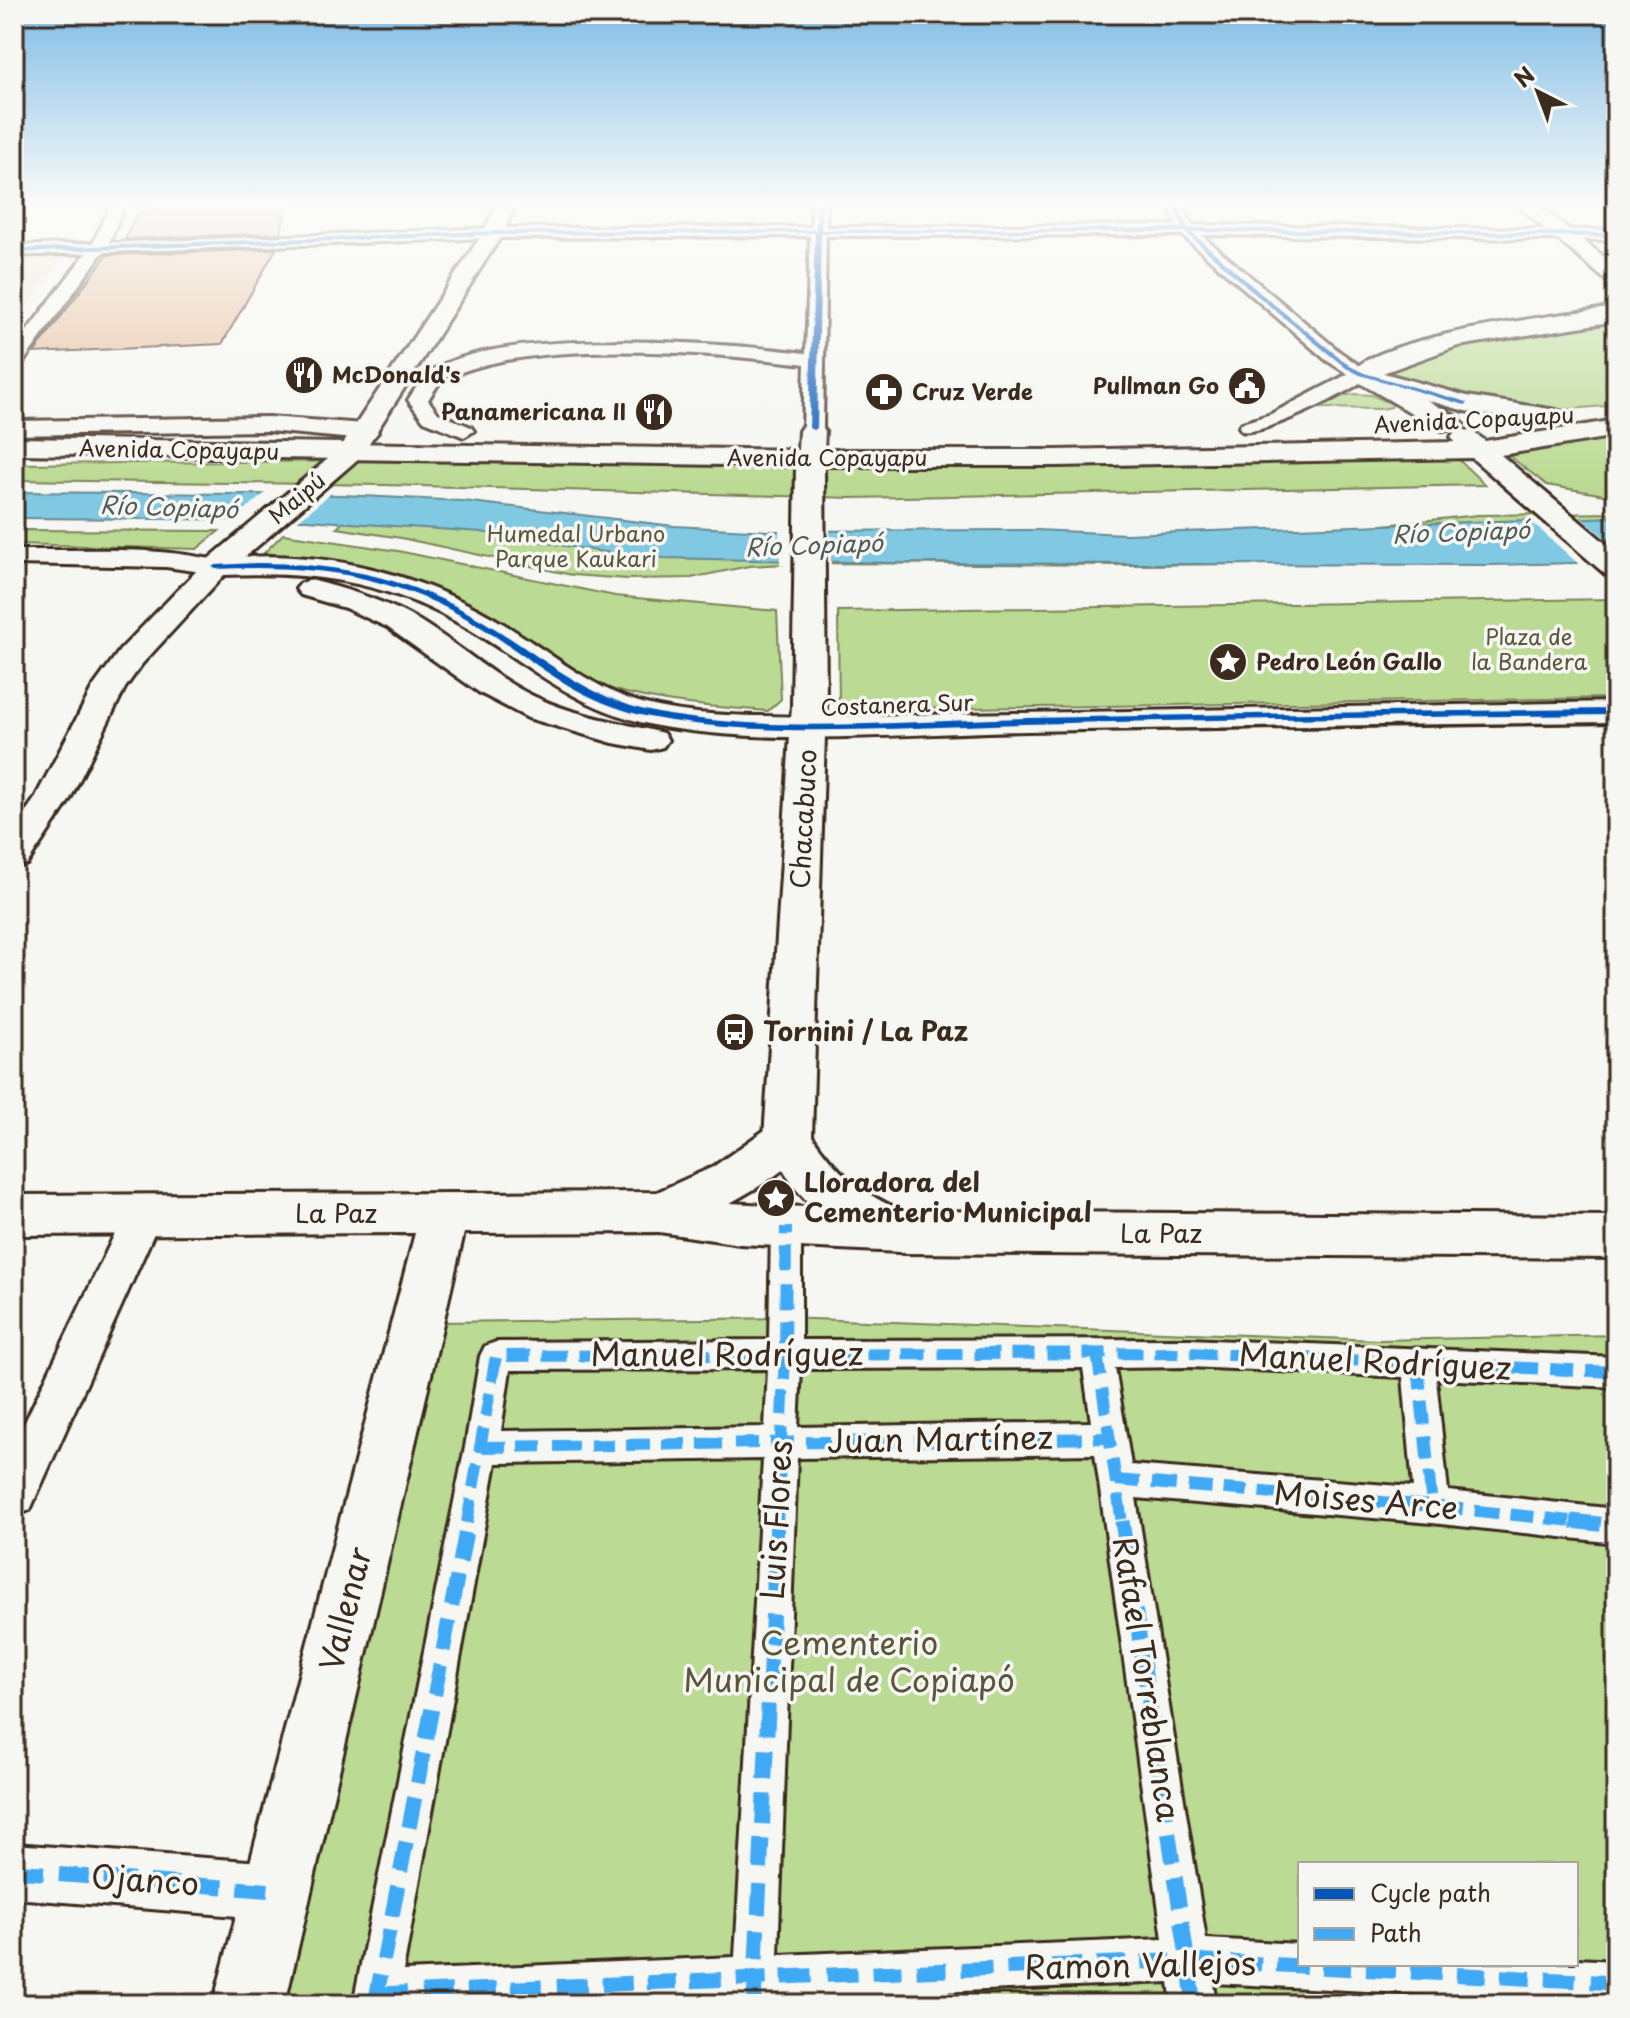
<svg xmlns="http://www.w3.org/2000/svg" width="1630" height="2018" viewBox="0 0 1630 2018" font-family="'Playpen Sans',sans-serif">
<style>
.built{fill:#f1e4d6}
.green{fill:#bbda93;stroke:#7b8258;stroke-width:2;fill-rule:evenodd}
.water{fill:#81c9e2;stroke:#658994;stroke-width:2}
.pier{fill:#f6f6f2}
.building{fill:#e6ba96;stroke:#3b2a1e;stroke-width:2}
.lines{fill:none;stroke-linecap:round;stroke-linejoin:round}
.pedestrian-casing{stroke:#3b2a1e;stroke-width:6}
.minor-casing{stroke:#3b2a1e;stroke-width:6}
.tertiary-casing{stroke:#3b2a1e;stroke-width:6}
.secondary-casing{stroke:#3b2a1e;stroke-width:6}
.trunk-casing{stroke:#3b2a1e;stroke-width:6}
.pedestrian{fill:#f6f6f2;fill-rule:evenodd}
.minor{fill:#f6f6f2;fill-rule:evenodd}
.tertiary{fill:#f6f6f2;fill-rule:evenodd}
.secondary{fill:#f6f6f2;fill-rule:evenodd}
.trunk{fill:#f6f6f2;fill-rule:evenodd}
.quiet-far1{stroke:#3fa9f5;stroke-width:12;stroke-dasharray:24 12;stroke-linecap:butt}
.quiet{stroke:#3fa9f5;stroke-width:15;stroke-dasharray:30 15;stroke-linecap:butt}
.cycleway-casing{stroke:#f6f6f2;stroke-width:5}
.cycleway{fill:#0057b8;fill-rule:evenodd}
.labels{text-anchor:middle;stroke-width:7;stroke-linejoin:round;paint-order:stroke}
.far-poi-label{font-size:22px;font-weight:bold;fill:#3b2a1e;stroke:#f6f6f2;text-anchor:start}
.far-street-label{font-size:22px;fill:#3b2a1e;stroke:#f6f6f2}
.far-park-label{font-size:22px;fill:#5b563b;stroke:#f6f6f2}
.far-water-label{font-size:24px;font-style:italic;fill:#505a59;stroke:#f6f6f2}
.street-label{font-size:26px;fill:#3b2a1e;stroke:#f6f6f2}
.poi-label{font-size:26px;font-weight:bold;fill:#3b2a1e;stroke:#f6f6f2;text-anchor:start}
.near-street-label{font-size:32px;fill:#3b2a1e;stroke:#f6f6f2}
.near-park-label{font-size:32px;fill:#5b563b;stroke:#f6f6f2}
</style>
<rect width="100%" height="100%" fill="#f6f6f2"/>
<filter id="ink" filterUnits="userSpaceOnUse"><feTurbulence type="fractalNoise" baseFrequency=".0125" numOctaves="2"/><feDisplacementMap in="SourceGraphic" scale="16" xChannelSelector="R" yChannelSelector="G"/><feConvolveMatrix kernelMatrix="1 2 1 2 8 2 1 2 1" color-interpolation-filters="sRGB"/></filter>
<g filter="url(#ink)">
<path class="built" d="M68,251L14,325V298L26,283H14V253Z"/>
<g class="green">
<path d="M1616,316V405L1535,412L1410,384L1386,373C1449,333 1542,328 1616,316Z"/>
<path d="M1355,394L1371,395L1393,404L1391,407L1381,409L1319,408L1341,396Z"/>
<path d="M1616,435V497L1547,485L1504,452Z"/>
<path d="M1455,456L1485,485L853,498L384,485L14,480V464L366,461L832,466Z"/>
<path d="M369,497L678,540L1068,537L1345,529L1478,515L1616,513V561L1132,565L805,563L749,566L691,578L628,579L572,575L401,538L337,528Z"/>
<path d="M14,530L219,531L197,549L14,544Z"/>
<path d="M283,534L398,551L615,596L777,611L781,699L768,711C714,707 663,704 611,689C559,673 515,634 469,607C406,570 334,561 264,553Z"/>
<path d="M1614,599L1616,698L839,710L838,611Z"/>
<path d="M785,1318L1379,1340L1616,1335V2004H287L441,1322ZM1300,1864H1576V1964H1300Z"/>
</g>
<path class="water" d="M14,492L342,495L463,501L674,526L769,531L1036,530L1126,534L1616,517V562L1490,565L893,563L664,558L597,551L481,532L307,520L14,518Z"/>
<g class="pier">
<path d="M268,491H334L294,524H227Z"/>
<path d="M1579,516L1616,547V566L1582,567L1527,518Z"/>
<path d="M779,527L830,528L831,566L780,565Z"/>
</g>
<g class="building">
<path d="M155,204H287L281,233L125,239L136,215L151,214Z"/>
<path d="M276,249L222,344L34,353L107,255Z"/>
</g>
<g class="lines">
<defs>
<path id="pedestrian" d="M786,1215L797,1218L801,1227V1340L1189,1339L1616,1357V1387L1436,1379L1448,1491L1616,1509V1543L1432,1523L1136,1498L1206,1939L1300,1944V1964H1576V1959L1616,1961V2004L1213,1983L1216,2004H1172L1169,1982L776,1999V2004H732V2001L660,2004H353L465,1447L480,1356L485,1346L496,1342L769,1340L771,1227L775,1218ZM1189,1367L1403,1377L1413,1487L1131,1465L1115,1368ZM1083,1368L1091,1422L798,1427L801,1369ZM768,1369L765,1427L501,1431L510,1370ZM1095,1454L1163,1939L778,1955L797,1458ZM763,1459L735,1957L403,1971L496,1463Z"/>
<g id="minor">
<path d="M111,204H125L109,243L493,228L811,227L812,204H826V227L1176,225L1168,204H1182L1192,225L1616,230V240L1201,235L1340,352L1371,374C1358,390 1262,436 1242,431L1239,427L1242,423L1271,414L1348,374L1326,360L1182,235L826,236L823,428L820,432L813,434L803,428L805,364C711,353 547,339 459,373C454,375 446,377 442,380C437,385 432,394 428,400L438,413L471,427L474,431L464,437L424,421L408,400C414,391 422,377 431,371C501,326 721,343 806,353L810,236L493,238L103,252L21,365L14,367V348L86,253L14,256V246L93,243Z"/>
<path d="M14,550C83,551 157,545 224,562L228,567L224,572L216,574L166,567L14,564Z"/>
<path d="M144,1197L158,1202L163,1213L30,1510L14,1516V1445L130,1202Z"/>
<path d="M14,1844L275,1863L294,1872L303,1891L294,1910L275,1919L14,1898Z"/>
</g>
<g id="tertiary">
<path d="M268,417L365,424L374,427L378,432L374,437L365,440L268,431L14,435V421Z"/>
<path d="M350,445L359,448L363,453L359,458L245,557C339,552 427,577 507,626C547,651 583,681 627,698C681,718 746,715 803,717L1616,702V722C1420,724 1224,727 1027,731C909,733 787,746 669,728C572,712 533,664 453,620C381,580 305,571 224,575L142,664L125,688L69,801L27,864L14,867V828L34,800L93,687L120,650L206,561L341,448Z"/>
<path d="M311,580C349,590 386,601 420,621C459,645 492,676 533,696C575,716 619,722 663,733L668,740L663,747L651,750L613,743L528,718L480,693L387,627L345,608L301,595L296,589L301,583Z"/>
<path d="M788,1120L804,1125L811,1138C795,1167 759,1187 730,1203L900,1212L917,1218L924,1232L917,1246L900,1252L740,1244L659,1232L464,1233L285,2004H213L415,1233L14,1235V1195L657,1192L713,1167L772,1125Z"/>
</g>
<g id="secondary">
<path d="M497,204H516L503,233L359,459H341L337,453L483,233Z"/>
<path d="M1516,204H1537L1616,266V283L1608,282Z"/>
<path d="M1616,307V321L1458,346L1380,374L1459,418L1463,424L1459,430H1441L1353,379L1350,374C1376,335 1566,314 1616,307Z"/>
</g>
<g id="trunk">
<path d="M1362,367L1467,396L1556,410L1565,413L1569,418L1565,423L1556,426L1465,411L1353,379L1350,374L1353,369Z"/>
<path d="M1616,420V436L1501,455L1616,552V577L1605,574L1472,458L1056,466H824L826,705L812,1136C835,1171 863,1195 903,1211L1616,1216V1258L902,1253L846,1231L817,1212L794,1187L764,1138L792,705L796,466L14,454V438L798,450L799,431L803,425H821L825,431L824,450H1056L1455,442L1451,437L1455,431C1469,428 1474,432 1485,441Z"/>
</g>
</defs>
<use href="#pedestrian" class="pedestrian-casing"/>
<use href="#minor" class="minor-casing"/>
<use href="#tertiary" class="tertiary-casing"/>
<use href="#secondary" class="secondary-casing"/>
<use href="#trunk" class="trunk-casing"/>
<use href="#pedestrian" class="pedestrian"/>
<use href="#minor" class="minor"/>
<use href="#tertiary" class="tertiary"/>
<use href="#secondary" class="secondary"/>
<use href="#trunk" class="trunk"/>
<g class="quiet-far1">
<path d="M1097,1353L1122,1523"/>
<path d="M1418,1365L1432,1506"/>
<path d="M482,1447L1110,1438"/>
<path d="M1116,1480L1432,1506L1590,1523"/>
<path d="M467,1523L496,1356L1189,1353L1616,1372"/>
<path d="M777,1523L785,1355L786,1227"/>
</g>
<g class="quiet">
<path d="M1122,1521L1194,2004"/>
<path d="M1571,1521L1616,1526"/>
<path d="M14,1871L275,1891"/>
<path d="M377,1994L1188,1960L1616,1983"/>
<path d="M375,2004L468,1521"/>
<path d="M754,2004L777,1521"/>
</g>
<defs>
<g id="cycleway">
<path d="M817,204H822L821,230L1183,228L1172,204H1177L1188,228L1616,233V237L1191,232L1259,292L1350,366L1364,373L1467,402L1468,403L1465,405L1360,375L1346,368L1255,294L1185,232L821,233L817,428L813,430L809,428L815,233L493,235L14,253V249L493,231L816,230Z"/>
<path d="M256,563C330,563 399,575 465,611C538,650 582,701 669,715C787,733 908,721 1027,718C1223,714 1420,711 1616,709V715C1419,717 1221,719 1024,724C907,727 788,738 671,721C645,717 619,710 595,699C547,678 507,640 460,615C381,572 304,565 216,569L212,567L216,565Z"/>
</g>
</defs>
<use href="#cycleway" class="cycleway-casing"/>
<use href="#cycleway" class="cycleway"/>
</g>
</g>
<linearGradient id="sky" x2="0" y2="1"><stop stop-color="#7fbce6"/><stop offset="0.42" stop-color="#fbfbf9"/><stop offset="1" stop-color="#fbfbf9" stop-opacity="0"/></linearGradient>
<rect width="1630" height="486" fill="url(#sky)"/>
<defs>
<symbol id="restaurant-disc" viewBox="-11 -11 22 22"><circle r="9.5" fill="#3b2a1e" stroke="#f6f6f2"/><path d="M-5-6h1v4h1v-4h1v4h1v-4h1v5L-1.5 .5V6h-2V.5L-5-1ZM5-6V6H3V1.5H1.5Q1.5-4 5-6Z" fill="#fff"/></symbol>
<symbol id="civic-disc" viewBox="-11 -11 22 22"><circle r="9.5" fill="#3b2a1e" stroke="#f6f6f2"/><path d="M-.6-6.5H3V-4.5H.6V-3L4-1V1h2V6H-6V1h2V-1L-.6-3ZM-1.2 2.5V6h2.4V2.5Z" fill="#fff"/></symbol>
<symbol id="pharmacy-disc" viewBox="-11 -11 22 22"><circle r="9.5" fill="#3b2a1e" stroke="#f6f6f2"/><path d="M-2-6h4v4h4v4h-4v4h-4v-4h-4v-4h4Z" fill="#fff"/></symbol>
<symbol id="sight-disc" viewBox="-11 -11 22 22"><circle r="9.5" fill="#3b2a1e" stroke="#f6f6f2"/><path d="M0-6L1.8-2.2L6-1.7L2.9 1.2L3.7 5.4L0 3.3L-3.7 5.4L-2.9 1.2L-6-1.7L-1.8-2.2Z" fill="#fff"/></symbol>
<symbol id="bus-disc" viewBox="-11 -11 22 22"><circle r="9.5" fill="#3b2a1e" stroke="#f6f6f2"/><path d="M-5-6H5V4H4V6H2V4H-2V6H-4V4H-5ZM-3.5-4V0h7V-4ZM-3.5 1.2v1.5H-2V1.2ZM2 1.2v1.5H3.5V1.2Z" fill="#fff"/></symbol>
</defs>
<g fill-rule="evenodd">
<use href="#restaurant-disc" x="282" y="353" width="44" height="44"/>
<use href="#civic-disc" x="1225" y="364" width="44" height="44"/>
<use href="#pharmacy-disc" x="862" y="370" width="44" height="44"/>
<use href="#restaurant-disc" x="632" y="390" width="44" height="44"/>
<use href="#sight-disc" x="1206" y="640" width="44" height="44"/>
<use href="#bus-disc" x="713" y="1010" width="44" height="44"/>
<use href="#sight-disc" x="754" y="1176" width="44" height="44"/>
</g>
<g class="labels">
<g class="far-poi-label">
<text x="332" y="383">McDonald's</text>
<text x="1219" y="394" text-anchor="end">Pullman Go</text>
<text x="912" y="400">Cruz Verde</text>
<text x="626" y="420" text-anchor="end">Panamericana II</text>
<text x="1256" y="670">Pedro León Gallo</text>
</g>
<g class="far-street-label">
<text transform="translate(1474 420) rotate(-3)" y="8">Avenida Copayapu</text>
<text transform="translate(179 450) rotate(1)" y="8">Avenida Copayapu</text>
<text x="827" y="466">Avenida Copayapu</text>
<text transform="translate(297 498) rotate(-40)" y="8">Maipú</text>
<text transform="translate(897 705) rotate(-2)" y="8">Costanera Sur</text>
</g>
<g class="far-park-label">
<text x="576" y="542">Humedal Urbano<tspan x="576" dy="25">Parque Kaukari</tspan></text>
<text x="1529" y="645">Plaza de<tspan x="1529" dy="25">la Bandera</tspan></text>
</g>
<g class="far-water-label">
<text transform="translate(169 508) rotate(2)" y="8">Río Copiapó</text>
<text transform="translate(1461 533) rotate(-2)" y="8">Río Copiapó</text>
<text transform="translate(814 546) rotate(-2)" y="8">Río Copiapó</text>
</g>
<g class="street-label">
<text transform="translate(804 819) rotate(-87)" y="9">Chacabuco</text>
<text x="336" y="1223">La Paz</text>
<text x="1161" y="1243">La Paz</text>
</g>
<g class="poi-label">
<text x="763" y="1041">Tornini / La Paz</text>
<text x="804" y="1192">Lloradora del<tspan x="804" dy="30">Cementerio Municipal</tspan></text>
</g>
<g class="near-street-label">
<text x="727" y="1366">Manuel Rodríguez</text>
<text transform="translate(1375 1362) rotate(3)" y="11">Manuel Rodríguez</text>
<text transform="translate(940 1440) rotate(-1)" y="11">Juan Martínez</text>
<text transform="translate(1366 1501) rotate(5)" y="11">Moises Arce</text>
<text transform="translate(777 1520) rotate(-87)" y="11">Luis Flores</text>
<text transform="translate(346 1609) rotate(-76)" y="11">Vallenar</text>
<text transform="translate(1146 1679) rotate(81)" y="11">Rafael Torreblanca</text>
<text transform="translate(145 1881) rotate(4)" y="11">Ojanco</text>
<text transform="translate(1140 1966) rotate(-1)" y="11">Ramon Vallejos</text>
</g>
<g class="near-park-label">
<text x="849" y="1655">Cementerio<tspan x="849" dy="37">Municipal de Copiapó</tspan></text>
</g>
</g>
<rect width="1630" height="2018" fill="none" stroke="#f6f6f2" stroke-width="48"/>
<rect x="24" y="24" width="1582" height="1970" fill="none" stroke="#3b2a1e" stroke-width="3" filter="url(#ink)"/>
<rect x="1298" y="1862" width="280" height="104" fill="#f6f6f2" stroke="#aba49d" stroke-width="2"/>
<rect x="1314" y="1888" width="40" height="12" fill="#0057b8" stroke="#aba49d" stroke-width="2"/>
<text x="1370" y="1902" font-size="24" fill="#3b2a1e">Cycle path</text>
<rect x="1314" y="1928" width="40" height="12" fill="#3fa9f5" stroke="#aba49d" stroke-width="2"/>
<text x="1370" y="1942" font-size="24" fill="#3b2a1e">Path</text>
<g transform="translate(1538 92) rotate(318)" stroke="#f6f6f2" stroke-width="6" paint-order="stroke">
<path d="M0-6L14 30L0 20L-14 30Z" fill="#3b2a1e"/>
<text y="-12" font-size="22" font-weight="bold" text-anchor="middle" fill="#3b2a1e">N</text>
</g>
</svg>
